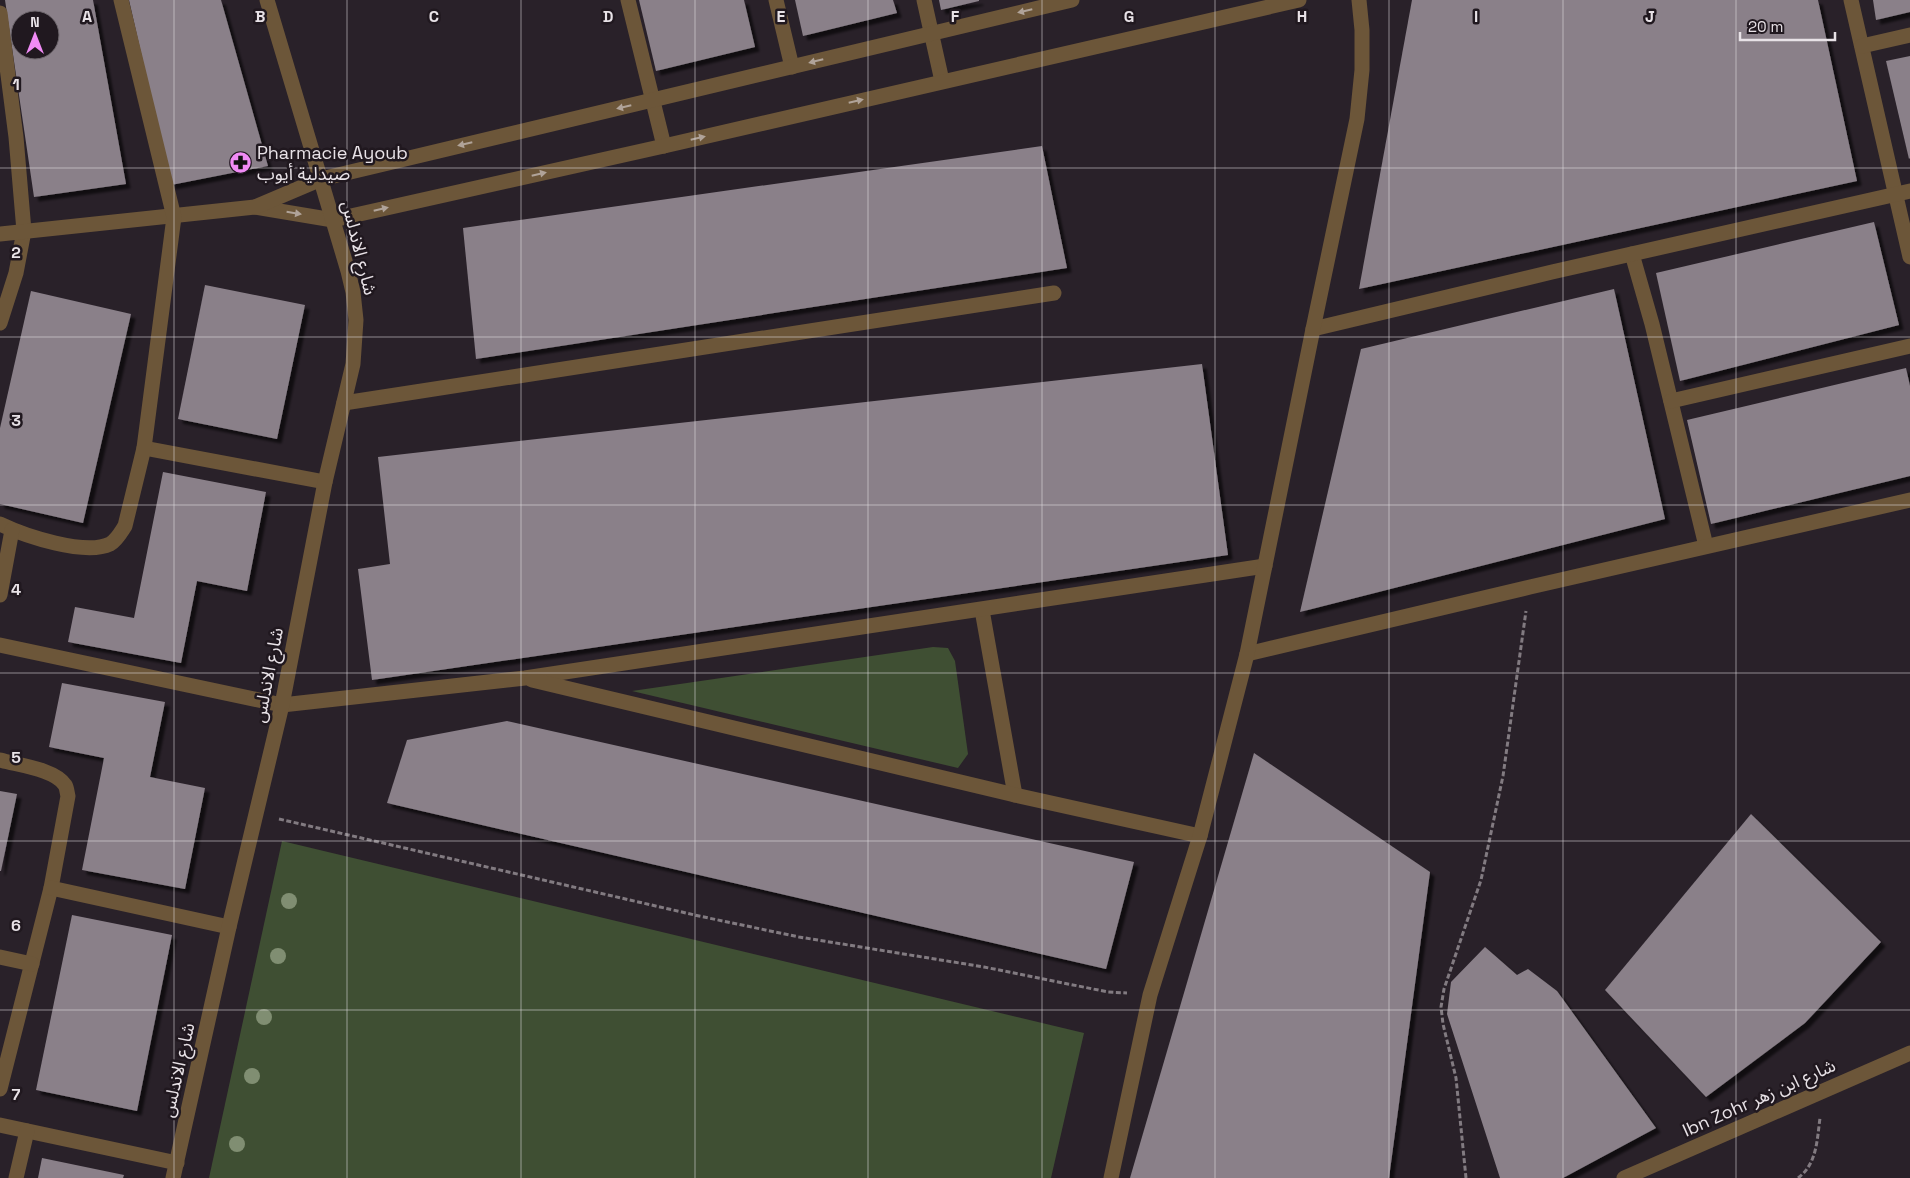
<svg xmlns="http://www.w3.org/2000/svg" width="1910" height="1178" viewBox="0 0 1910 1178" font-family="'Space Grotesk','Noto Sans Arabic',sans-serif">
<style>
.green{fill:#3f4f33}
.building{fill:#8a8089;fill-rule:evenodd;filter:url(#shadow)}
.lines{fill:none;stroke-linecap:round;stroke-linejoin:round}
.path{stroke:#827b81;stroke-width:3;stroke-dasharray:5 2.5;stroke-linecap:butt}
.street{stroke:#6c5639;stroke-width:15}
.tree{fill:#808e72}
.oneway{fill:#b0a399}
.grid{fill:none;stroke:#e8e2e7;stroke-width:1;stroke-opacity:0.55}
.labels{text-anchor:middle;stroke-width:5;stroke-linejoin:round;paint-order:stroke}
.poi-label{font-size:18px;fill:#e8e2e7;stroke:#20181f;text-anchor:start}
.street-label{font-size:18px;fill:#e8e2e7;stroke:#20181f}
.grid-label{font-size:16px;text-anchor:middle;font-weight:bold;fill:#e8e2e7;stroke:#20181f;stroke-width:5;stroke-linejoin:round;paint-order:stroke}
</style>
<defs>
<filter id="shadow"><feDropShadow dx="4.5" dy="4.5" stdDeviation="1" flood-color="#0009"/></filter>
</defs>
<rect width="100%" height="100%" fill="#292129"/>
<g class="green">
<path d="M933,647L948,648L955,661L968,754L958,768L632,691Z"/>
<path d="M282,841L1084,1033L1051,1178H209Z"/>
</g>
<g class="building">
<path d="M5,0H93L126,184L34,197ZM20,20H50V50H20Z"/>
<path d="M129,0H221L268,166L171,185Z"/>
<path d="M639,0H744L755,47L656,71Z"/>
<path d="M795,0H893L897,13L803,36Z"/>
<path d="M939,0H979V1L941,10Z"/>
<path d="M1412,0H1818L1857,181L1359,289Z"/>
<path d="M1873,0H1910V12L1876,20Z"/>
<path d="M1910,56V158L1909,159L1886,61Z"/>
<path d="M1042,146L1067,268L476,359L463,228Z"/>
<path d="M1874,222L1899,325L1680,381L1656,273Z"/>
<path d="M205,285L305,305L277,439L178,419Z"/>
<path d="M1614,289L1665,519L1300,612L1361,349Z"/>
<path d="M31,291L131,314L83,523L0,504V428Z"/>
<path d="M1202,364L1228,555L372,680L358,569L390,564L378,457Z"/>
<path d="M1906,368L1910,386V476L1711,524L1687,420Z"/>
<path d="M163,472L266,492L247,591L197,581L181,663L68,642L75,607L134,618Z"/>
<path d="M62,683L165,702L150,777L205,788L185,889L82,870L104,758L49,747Z"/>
<path d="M507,721L1134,862L1106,969L387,803L407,740Z"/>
<path d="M1254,753L1430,872L1389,1178H1130Z"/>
<path d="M0,791L17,794L1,871H0Z"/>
<path d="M1751,814L1881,942L1805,1023L1706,1097L1605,990Z"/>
<path d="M72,915L172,935L137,1111L36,1090Z"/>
<path d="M1485,947L1517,975L1528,969L1557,991L1656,1128L1563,1178H1500L1447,1014L1451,982Z"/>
<path d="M42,1158L124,1175L123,1178H38Z"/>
</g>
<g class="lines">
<g class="path">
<path d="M279,819L699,916L799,937L984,967L1108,992L1127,993"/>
<path d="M1466,1178L1456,1078L1443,1024L1441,1007L1444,989L1481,880L1503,776L1526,611"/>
<path d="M1798,1178C1817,1164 1817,1140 1820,1118"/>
</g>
<g class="street">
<path d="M628,0L664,146"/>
<path d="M776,0L792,67"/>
<path d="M924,0L942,81"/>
<path d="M1851,0L1910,257"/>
<path d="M0,13L16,137L24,231L16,273L0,323"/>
<path d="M1862,46L1910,35"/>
<path d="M255,207L333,220L664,146L1299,0"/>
<path d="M0,234L255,207L321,179L1072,0"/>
<path d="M1632,254L1652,324L1706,546"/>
<path d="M1313,329L1552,272L1910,191"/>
<path d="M1671,401L1910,346"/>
<path d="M344,403L1054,293"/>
<path d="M144,448L325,482"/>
<path d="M0,524C25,536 85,556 110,544C117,540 121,532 125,526L144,448L174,217L121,0"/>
<path d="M0,595L12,530"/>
<path d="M982,610L1015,795"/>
<path d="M0,645L282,705L525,678L1265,566"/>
<path d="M1247,654L1530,587L1910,500"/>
<path d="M532,680L1015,795L1200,836"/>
<path d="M0,760C17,765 55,769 65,785C67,788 67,793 68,796L51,888L0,1089"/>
<path d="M51,888L229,927"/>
<path d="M0,957L32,964"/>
<path d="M0,1125L177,1163"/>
<path d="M16,1178L27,1131"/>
<path d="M173,1178L229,927L282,705L325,482L353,364L356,320L353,292L348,271L267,0"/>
<path d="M1111,1178L1150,995L1200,836L1247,654L1313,329L1357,119L1362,70V30L1359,0"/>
<path d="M1624,1178L1910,1053"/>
</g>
</g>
<g class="tree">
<circle cx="289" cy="901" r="8"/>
<circle cx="278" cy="956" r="8"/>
<circle cx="264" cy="1017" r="8"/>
<circle cx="252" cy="1076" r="8"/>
<circle cx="237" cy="1144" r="8"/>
</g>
<defs><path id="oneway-solid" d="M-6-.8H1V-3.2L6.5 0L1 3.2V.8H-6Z" transform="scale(1.25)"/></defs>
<g class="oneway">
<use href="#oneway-solid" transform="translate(1025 11) rotate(167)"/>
<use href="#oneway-solid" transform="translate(816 61) rotate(166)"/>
<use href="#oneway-solid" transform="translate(856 101) rotate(-13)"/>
<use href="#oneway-solid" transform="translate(624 107) rotate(167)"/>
<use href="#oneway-solid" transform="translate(698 138) rotate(-13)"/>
<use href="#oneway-solid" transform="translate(465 144) rotate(167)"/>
<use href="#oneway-solid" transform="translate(539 174) rotate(-13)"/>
<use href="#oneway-solid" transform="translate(381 209) rotate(-13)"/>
<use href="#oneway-solid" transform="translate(294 213) rotate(9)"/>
</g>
<path class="grid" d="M174,0V1178M347,0V1178M521,0V1178M695,0V1178M868,0V1178M1042,0V1178M1215,0V1178M1389,0V1178M1563,0V1178M1736,0V1178M0,168H1910M0,337H1910M0,505H1910M0,673H1910M0,841H1910M0,1010H1910"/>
<defs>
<symbol id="pharmacy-disc" viewBox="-11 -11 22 22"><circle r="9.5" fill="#f08bf5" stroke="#20181f"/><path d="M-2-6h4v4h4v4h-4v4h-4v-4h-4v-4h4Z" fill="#111"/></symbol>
</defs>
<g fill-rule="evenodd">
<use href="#pharmacy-disc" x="228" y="150" width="25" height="25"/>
</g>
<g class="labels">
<g class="poi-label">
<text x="257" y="159">Pharmacie Ayoub<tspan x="257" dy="21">صيدلية أيوب</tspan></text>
</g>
<g class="street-label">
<text transform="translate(359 248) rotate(76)" y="6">شارع الاندلس</text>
<text transform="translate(268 675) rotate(-79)" y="6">شارع الاندلس</text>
<text transform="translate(178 1070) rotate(-77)" y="6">شارع الاندلس</text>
<text transform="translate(1759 1098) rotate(-24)" y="6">Ibn Zohr شارع ابن زهر</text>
</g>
</g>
<g class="grid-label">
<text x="87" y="22">A</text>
<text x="260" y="22">B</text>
<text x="434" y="22">C</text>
<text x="608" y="22">D</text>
<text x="781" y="22">E</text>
<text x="955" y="22">F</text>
<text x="1129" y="22">G</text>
<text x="1302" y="22">H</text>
<text x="1476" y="22">I</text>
<text x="1650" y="22">J</text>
<text x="16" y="90">1</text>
<text x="16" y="258">2</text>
<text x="16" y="426">3</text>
<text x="16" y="595">4</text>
<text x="16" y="763">5</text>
<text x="16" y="931">6</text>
<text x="16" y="1100">7</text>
</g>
<g transform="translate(35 35)"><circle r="24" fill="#20181f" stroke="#70696f"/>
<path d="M0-4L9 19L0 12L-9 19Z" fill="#f08bf5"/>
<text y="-8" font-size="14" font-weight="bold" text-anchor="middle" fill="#e8e2e7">N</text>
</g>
<path d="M1740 32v8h95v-8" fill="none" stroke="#e8e2e7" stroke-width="2.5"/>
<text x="1748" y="32" font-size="15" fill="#e8e2e7" stroke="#20181f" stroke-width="4" paint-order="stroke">20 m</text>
</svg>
